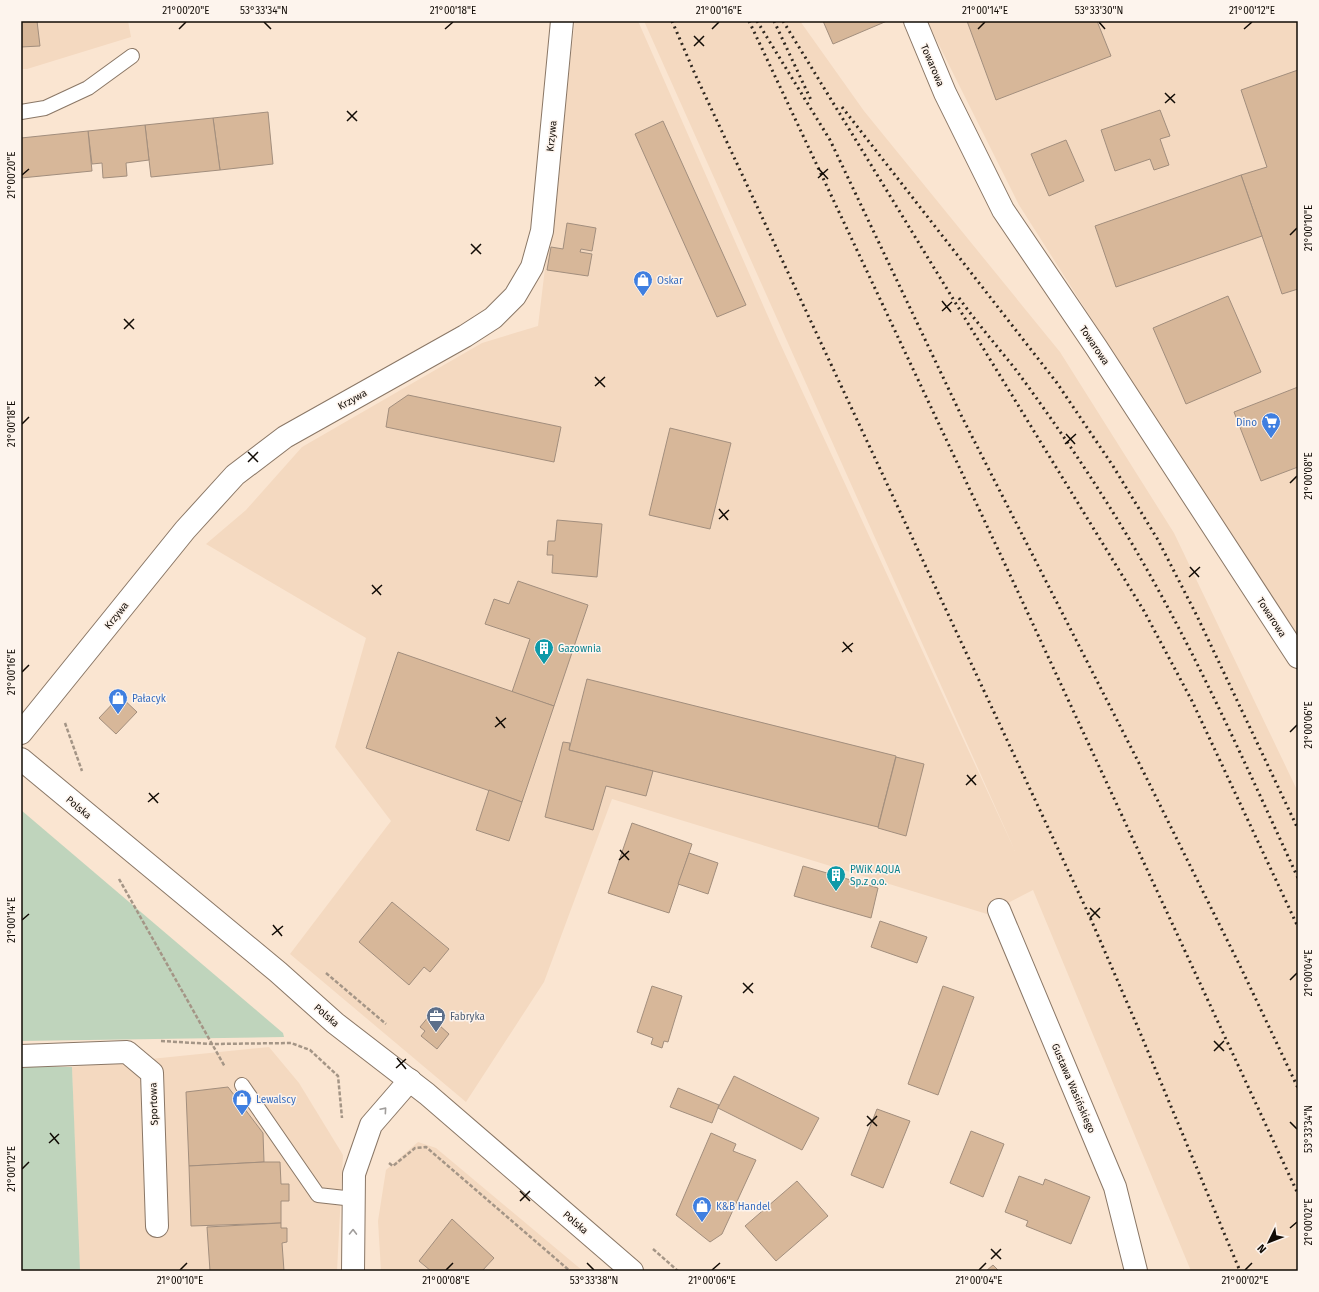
<svg xmlns="http://www.w3.org/2000/svg" width="1319" height="1292" viewBox="0 0 1319 1292" font-family="'Fira Sans',sans-serif">
<style>
.built{fill:#f4d9c0}
.green{fill:#bfd4bc}
.building{fill:#d7b799;stroke:#a28e7d}
.lines{fill:none;stroke-linecap:round;stroke-linejoin:round}
.service-casing{stroke:#8a7766;stroke-width:16}
.minor-casing{stroke:#8a7766;stroke-width:24}
.tertiary-casing{stroke:#8a7766;stroke-width:24}
.primary-casing{stroke:#8a7766;stroke-width:24}
.path{stroke:#a49586;stroke-width:2.5;stroke-dasharray:4 2;stroke-linecap:butt}
.service{stroke:#fff;stroke-width:14}
.minor{stroke:#fff;stroke-width:22}
.tertiary{stroke:#fff;stroke-width:22}
.primary{stroke:#fff;stroke-width:22}
.rail{stroke:#2f271f;stroke-width:3;stroke-dasharray:2 4;stroke-linecap:butt}
.oneway{stroke:#a09d9b}
.ticks{fill:none;stroke:#110b05;stroke-width:1.5}
.labels{text-anchor:middle;stroke-width:3;stroke-linejoin:round;paint-order:stroke}
.street-label{font-size:10px;fill:#110b05;stroke:#fdf4ed}
.shop-label{font-size:10px;fill:#366cbe;stroke:#fdf4ed;text-anchor:start}
.culture-label{font-size:10px;fill:#0d838f;stroke:#fdf4ed;text-anchor:start}
.service-label{font-size:10px;fill:#4e5e75;stroke:#fdf4ed;text-anchor:start}
.neatline{fill:none;stroke:#110b05;stroke-width:1.5}
.ticks-label{font-size:10px;text-anchor:middle;fill:#110b05}
</style>
<rect width="100%" height="100%" fill="#fae5d1"/>
<g class="built">
<path d="M21,21H128L131,37L27,69H21Z"/>
<path d="M575,21H638L778,339L1015,851L644,21H800L864,111L1060,352L1174,533L1298,792V1271H1191L1033,890L987,914L612,799L544,982L466,1102L290,954L391,821L335,747L366,638L206,544L246,510L302,447L482,343L538,326Z"/>
<path d="M927,21H1298V643L1019,205Z"/>
<path d="M269,1047L299,1083L343,1155L337,1271H79L72,1067Z"/>
<path d="M418,1142L436,1148L583,1271H381L378,1221L386,1170Z"/>
</g>
<g class="green">
<path d="M21,810L283,1033L284,1037L21,1041Z"/>
<path d="M21,1066L72,1067L80,1271H21Z"/>
</g>
<g class="building">
<path d="M21,21H37L40,46L21,47Z"/>
<path d="M823,21H887L833,44Z"/>
<path d="M967,21H1097L1111,56L996,100Z"/>
<path d="M1298,70V289L1282,294L1241,175L1267,167L1241,90Z"/>
<path d="M1160,110L1170,136L1160,139L1169,165L1154,170L1150,159L1115,171L1101,130Z"/>
<path d="M268,112L273,164L220,170L213,118Z"/>
<path d="M213,118L220,170L151,177L145,125Z"/>
<path d="M663,121L746,305L717,317L635,134Z"/>
<path d="M145,125L149,160L126,163L127,176L103,178L102,163L92,164L88,131Z"/>
<path d="M88,131L92,171L21,178V138Z"/>
<path d="M1066,140L1084,181L1049,196L1031,154Z"/>
<path d="M1241,175L1262,236L1116,287L1095,226Z"/>
<path d="M567,223L596,228L592,251L581,249L580,252L592,254L588,276L547,270L551,247L563,249Z"/>
<path d="M1228,296L1261,372L1186,404L1153,328Z"/>
<path d="M1298,387V467L1261,481L1234,412Z"/>
<path d="M408,395L561,427L554,462L386,427L389,408Z"/>
<path d="M670,428L731,443L710,529L649,515Z"/>
<path d="M557,520L602,524L597,577L552,573L553,555H547L548,541H555Z"/>
<path d="M518,581L588,605L554,706L512,692L530,639L485,624L494,599L509,604Z"/>
<path d="M398,652L554,706L522,802L366,748Z"/>
<path d="M587,679L896,756L878,827L569,750Z"/>
<path d="M120,696L137,712L116,734L99,718Z"/>
<path d="M563,742L570,743L569,750L653,771L646,796L606,786L593,830L545,817Z"/>
<path d="M896,757L924,764L906,836L878,828Z"/>
<path d="M489,790L522,802L509,841L476,830Z"/>
<path d="M632,823L692,844L669,913L608,893Z"/>
<path d="M689,853L718,863L708,894L678,884Z"/>
<path d="M803,866L878,888L871,918L794,896Z"/>
<path d="M392,902L449,949L430,972L424,967L409,985L359,942Z"/>
<path d="M880,921L927,937L917,963L871,947Z"/>
<path d="M652,986L682,996L668,1042L664,1041L662,1048L651,1044L653,1038L637,1032Z"/>
<path d="M943,986L974,997L938,1095L908,1084Z"/>
<path d="M429,1016L449,1034L437,1049L421,1036L425,1031L420,1027Z"/>
<path d="M734,1076L819,1118L802,1150L718,1108Z"/>
<path d="M228,1087L263,1133L264,1162L189,1166L186,1092Z"/>
<path d="M678,1088L719,1105L712,1123L670,1107Z"/>
<path d="M877,1109L910,1121L883,1188L851,1175Z"/>
<path d="M971,1131L1004,1144L983,1197L950,1183Z"/>
<path d="M711,1133L736,1144L733,1151L756,1160L722,1234L710,1242L676,1215Z"/>
<path d="M264,1162H280L281,1184H289V1201H281V1223L191,1226L189,1166Z"/>
<path d="M1019,1176L1043,1185L1045,1179L1090,1197L1071,1244L1026,1226L1028,1221L1005,1212Z"/>
<path d="M797,1181L828,1216L776,1261L745,1226Z"/>
<path d="M452,1219L494,1258L482,1271H431L419,1261Z"/>
<path d="M281,1223V1228H287V1242L282,1243L284,1271H210L207,1227Z"/>
<path d="M993,1265L999,1271H986Z"/>
</g>
<g class="lines">
<defs>
<g id="service">
<path d="M21,112L45,108L88,88L132,56"/>
<path d="M242,1085L318,1195L354,1199"/>
</g>
<g id="minor">
<path d="M21,733L185,530L235,475L285,437L465,336L493,318L515,296L532,267L542,231L562,21"/>
<path d="M999,910L1115,1187L1136,1271"/>
<path d="M21,1056L127,1052L152,1073L157,1226"/>
<path d="M353,1271L354,1174L371,1125L410,1080"/>
</g>
<path id="tertiary" d="M915,21L945,93L1003,210L1096,347L1298,657"/>
<path id="primary" d="M21,759L278,972L335,1023L427,1094L632,1271"/>
</defs>
<use href="#service" class="service-casing"/>
<use href="#minor" class="minor-casing"/>
<use href="#tertiary" class="tertiary-casing"/>
<use href="#primary" class="primary-casing"/>
<g class="path">
<path d="M65,723L82,771"/>
<path d="M119,879L225,1067"/>
<path d="M326,973L386,1024"/>
<path d="M161,1041L212,1044L291,1043L310,1050L338,1076L342,1118"/>
<path d="M389,1163L393,1166L415,1148L426,1147L570,1271"/>
<path d="M653,1249L678,1271"/>
</g>
<use href="#service" class="service"/>
<use href="#minor" class="minor"/>
<use href="#tertiary" class="tertiary"/>
<use href="#primary" class="primary"/>
<g class="rail">
<path d="M672,21L695,74L1089,915L1136,1023L1240,1271"/>
<path d="M749,21L1011,577L1298,1194"/>
<path d="M757,21L830,140L961,415L1142,769L1242,970L1298,1088"/>
<path d="M774,21L811,100"/>
<path d="M783,21L1144,611L1192,701L1298,927"/>
<path d="M842,107L1057,383L1113,466L1158,540L1197,616L1298,829"/>
<path d="M959,298C977,323 997,346 1016,370C1053,420 1089,473 1122,527C1190,639 1243,759 1298,878"/>
</g>
</g>
<defs><path id="oneway-chevron" d="M-2-3.5L2.5 0L-2 3.5" fill="none" stroke-width="1.6" stroke-linecap="round" stroke-linejoin="round"/></defs>
<g class="oneway">
<use href="#oneway-chevron" transform="translate(384 1110) rotate(-49)"/>
<use href="#oneway-chevron" transform="translate(353 1232) rotate(-89)"/>
</g>
<path class="ticks" d="M264,22L271,29M1099,22L1105,29M179,29L186,22M445,29L453,22M712,29L719,22M978,29L985,22M1244,29L1252,22M694,36L704,46M694,46L704,36M1165,93L1175,103M1165,103L1175,94M347,111L357,121M347,121L357,111M818,168L828,179M22,175L29,169M818,178L828,169M1290,235L1297,228M471,244L481,254M471,254L481,244M942,301L951,312M942,311L952,302M124,319L134,329M124,329L134,319M595,377L605,387M595,386L605,377M22,424L29,417M1066,434L1075,444M1065,444L1076,434M248,452L258,462M248,462L258,452M1290,483L1297,476M719,509L728,520M719,519L729,510M1190,567L1199,577M1189,577L1200,567M372,585L381,595M372,594L382,585M843,642L852,652M842,652L853,643M22,672L29,665M496,717L505,728M495,727L506,718M1290,732L1297,725M967,775L976,785M966,785L976,775M149,793L158,803M148,802L159,793M620,850L629,860M619,860L629,851M1090,908L1100,918M1090,918L1100,908M22,920L29,914M273,925L282,936M272,935L283,926M1290,980L1297,973M743,983L753,993M743,993L753,983M1214,1041L1224,1051M1214,1051L1224,1041M397,1058L406,1069M396,1068L406,1059M867,1116L877,1126M1290,1122L1297,1129M867,1126L877,1116M50,1133L59,1144M49,1143L59,1134M22,1169L29,1162M520,1191L530,1201M520,1201L530,1191M1290,1228L1297,1222M991,1249L1001,1259M991,1259L1001,1249M587,1263L594,1270M180,1270L187,1263M446,1270L453,1263M712,1270L720,1263M979,1270L986,1263M1245,1270L1252,1263"/>
<defs>
<symbol id="shop-pin" viewBox="-11 -11 22 30"><path d="M0 17L-7.5 6A9.5 9.5 0 1 1 7.5 6Z" fill="#3f7fe0" stroke="#fdf4ed"/><path d="M-5-2.5h2.3a2.7 3.5 0 0 1 5.4 0H5L5.5 6h-11ZM-1.5-2.5h3a1.5 2.3 0 0 0-3 0Z" fill="#fff"/></symbol>
<symbol id="supermarket-pin" viewBox="-11 -11 22 30"><path d="M0 17L-7.5 6A9.5 9.5 0 1 1 7.5 6Z" fill="#3f7fe0" stroke="#fdf4ed"/><path d="M-6-5.5h2.5l.6 2H6L4.5 2H-2.5L-4.4-4H-6ZM-1.5 3.2a1.3 1.3 0 1 0 .1 0ZM3 3.2a1.3 1.3 0 1 0 .1 0Z" fill="#fff"/></symbol>
<symbol id="building-pin" viewBox="-11 -11 22 30"><path d="M0 17L-7.5 6A9.5 9.5 0 1 1 7.5 6Z" fill="#0f9aa8" stroke="#fdf4ed"/><path d="M-4-6H4V6H1V3H-1V6H-4ZM-2.5-4.3h1.7v1.8h-1.7ZM.8-4.3h1.7v1.8H.8ZM-2.5-1h1.7V.8h-1.7ZM.8-1h1.7V.8H.8Z" fill="#fff"/></symbol>
<symbol id="office-pin" viewBox="-11 -11 22 30"><path d="M0 17L-7.5 6A9.5 9.5 0 1 1 7.5 6Z" fill="#5c6f8a" stroke="#fdf4ed"/><path d="M-6-3h4V-5.5h4V-3h4V5H-6ZM-1-4.5V-3h2v-1.5ZM-6 0V1H6V0Z" fill="#fff"/></symbol>
</defs>
<g fill-rule="evenodd">
<use href="#shop-pin" x="632" y="269" width="22" height="30"/>
<use href="#supermarket-pin" x="1260" y="411" width="22" height="30"/>
<use href="#building-pin" x="533" y="637" width="22" height="30"/>
<use href="#shop-pin" x="107" y="687" width="22" height="30"/>
<use href="#building-pin" x="825" y="864" width="22" height="30"/>
<use href="#office-pin" x="425" y="1005" width="22" height="30"/>
<use href="#shop-pin" x="231" y="1088" width="22" height="30"/>
<use href="#shop-pin" x="691" y="1195" width="22" height="30"/>
</g>
<g class="labels">
<g class="street-label">
<text transform="translate(933 65) rotate(67)" y="4">Towarowa</text>
<text transform="translate(551 136) rotate(-84)" y="4">Krzywa</text>
<text transform="translate(1095 345) rotate(56)" y="4">Towarowa</text>
<text transform="translate(352 399) rotate(-29)" y="4">Krzywa</text>
<text transform="translate(116 615) rotate(-51)" y="4">Krzywa</text>
<text transform="translate(1272 617) rotate(57)" y="4">Towarowa</text>
<text transform="translate(79 807) rotate(40)" y="4">Polska</text>
<text transform="translate(327 1015) rotate(41)" y="4">Polska</text>
<text transform="translate(1074 1088) rotate(67)" y="4">Gustawa Wasińskiego</text>
<text transform="translate(153 1104) rotate(-92)" y="4">Sportowa</text>
<text transform="translate(576 1222) rotate(41)" y="4">Polska</text>
</g>
<g class="shop-label">
<text x="657" y="284">Oskar</text>
<text x="1257" y="426" text-anchor="end">Dino</text>
<text x="132" y="702">Pałacyk</text>
<text x="256" y="1103">Lewalscy</text>
<text x="716" y="1210">K&amp;B Handel</text>
</g>
<g class="culture-label">
<text x="558" y="652">Gazownia</text>
<text x="850" y="873">PWiK AQUA<tspan x="850" dy="12">Sp.z o.o.</tspan></text>
</g>
<g class="service-label">
<text x="450" y="1020">Fabryka</text>
</g>
</g>
<rect width="1319" height="1292" fill="none" stroke="#fdf4ed" stroke-width="44"/>
<g transform="translate(1269 1242) rotate(227)" stroke="#fdf4ed" stroke-width="3" paint-order="stroke">
<path d="M0-3L7 15L0 10L-7 15Z" fill="#110b05"/>
<text y="-6" font-size="11" font-weight="bold" text-anchor="middle" fill="#110b05">N</text>
</g>
<rect x="22" y="22" width="1275" height="1248" class="neatline"/>
<g class="ticks-label">
<text x="186" y="14">21°00'20"E</text>
<text x="264" y="14">53°33'34"N</text>
<text x="453" y="14">21°00'18"E</text>
<text x="719" y="14">21°00'16"E</text>
<text x="985" y="14">21°00'14"E</text>
<text x="1099" y="14">53°33'30"N</text>
<text x="1252" y="14">21°00'12"E</text>
<text transform="translate(11 175) rotate(-90)" y="4">21°00'20"E</text>
<text transform="translate(1308 228) rotate(-90)" y="4">21°00'10"E</text>
<text transform="translate(11 424) rotate(-90)" y="4">21°00'18"E</text>
<text transform="translate(1308 476) rotate(-90)" y="4">21°00'08"E</text>
<text transform="translate(11 672) rotate(-90)" y="4">21°00'16"E</text>
<text transform="translate(1308 725) rotate(-90)" y="4">21°00'06"E</text>
<text transform="translate(11 920) rotate(-90)" y="4">21°00'14"E</text>
<text transform="translate(1308 973) rotate(-90)" y="4">21°00'04"E</text>
<text transform="translate(1308 1129) rotate(-90)" y="4">53°33'34"N</text>
<text transform="translate(11 1169) rotate(-90)" y="4">21°00'12"E</text>
<text transform="translate(1308 1222) rotate(-90)" y="4">21°00'02"E</text>
<text x="180" y="1284">21°00'10"E</text>
<text x="446" y="1284">21°00'08"E</text>
<text x="594" y="1284">53°33'38"N</text>
<text x="712" y="1284">21°00'06"E</text>
<text x="979" y="1284">21°00'04"E</text>
<text x="1245" y="1284">21°00'02"E</text>
</g>
</svg>
